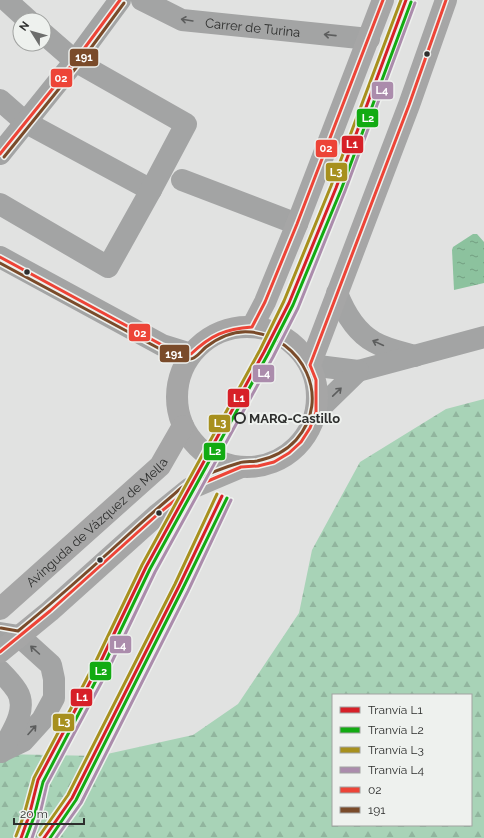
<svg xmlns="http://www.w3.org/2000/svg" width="484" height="838" viewBox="0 0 484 838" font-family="Raleway,sans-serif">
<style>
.forest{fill:url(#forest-firs);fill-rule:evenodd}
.water{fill:url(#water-ripples)}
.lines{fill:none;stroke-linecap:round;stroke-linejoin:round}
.minor{stroke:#a3a4a4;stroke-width:22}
.primary{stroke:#a6a6a6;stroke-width:22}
.bus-1-casing{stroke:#eef1ee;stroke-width:6}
.bus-2-casing{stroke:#eef1ee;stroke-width:6}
.bus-1{stroke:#ed4437;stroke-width:3}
.bus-2{stroke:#7a4b2a;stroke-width:3}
.tram-1-casing{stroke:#eef1ee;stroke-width:6}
.tram-2-casing{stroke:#eef1ee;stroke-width:6}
.tram-3-casing{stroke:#eef1ee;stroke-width:6}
.tram-4-casing{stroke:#eef1ee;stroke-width:6}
.tram-1{stroke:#d72028;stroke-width:3}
.tram-2{stroke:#12ab12;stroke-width:3}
.tram-3{stroke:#a7901e;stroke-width:3}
.tram-4{stroke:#ab8cac;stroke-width:3}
.oneway{stroke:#5c5d5d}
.bus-dot{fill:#2d2e2d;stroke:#eef1ee;stroke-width:1.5}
.stop-dot{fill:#eef1ee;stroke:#2d2e2d;stroke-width:2}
.labels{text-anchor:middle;stroke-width:4;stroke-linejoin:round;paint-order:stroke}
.street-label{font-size:13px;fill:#2d2e2d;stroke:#eef1ee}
.stop-label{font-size:13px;font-weight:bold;fill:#2d2e2d;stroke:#eef1ee;text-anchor:start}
.line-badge{stroke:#eef1ee;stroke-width:1.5}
.badge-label{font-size:11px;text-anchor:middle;font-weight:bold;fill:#fff}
</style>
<defs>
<pattern id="forest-firs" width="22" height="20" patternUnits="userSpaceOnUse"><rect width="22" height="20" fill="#a8d3b7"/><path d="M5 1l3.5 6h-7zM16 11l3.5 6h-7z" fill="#91b59e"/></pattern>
<pattern id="water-ripples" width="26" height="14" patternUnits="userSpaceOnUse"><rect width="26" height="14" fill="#8cc29e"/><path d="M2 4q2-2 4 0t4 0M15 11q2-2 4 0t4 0" fill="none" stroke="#739e81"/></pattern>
</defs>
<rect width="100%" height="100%" fill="#e1e2e1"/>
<path class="forest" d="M484,399V838H0V754L98,756L193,735L238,704L299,613L312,550L360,462L446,409ZM333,695H471V825H333Z"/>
<path class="water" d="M473,234H477L484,242V283L454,290L452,250L453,247Z"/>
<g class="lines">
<g class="minor">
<path d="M6,0L28,20"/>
<path id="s1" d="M142,0L182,20L369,39"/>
<path d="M0,100L25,122L151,190"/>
<path d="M0,154L75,61L120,0"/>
<path d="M182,180L297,224"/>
<path d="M0,204L108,267L151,190L186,124L75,61L44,34"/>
<path d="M0,257L162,345L191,354"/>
<path d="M337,293C344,311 356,332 374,342C386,349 401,352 415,356"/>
<path d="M310,365L358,371L484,337"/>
<path d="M316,412L358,371"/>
<path d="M0,633L19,636L51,665L54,679V698L42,720L23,741L0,752"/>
<path d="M0,671C6,677 12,683 17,691C29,710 10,735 1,752"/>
</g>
<g class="primary">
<circle cx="247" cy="397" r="70"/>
<path d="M252,327L265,302L297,224L383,0"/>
<path d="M310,365L409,105L446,0"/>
<path id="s2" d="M0,609L160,466L183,426"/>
<path d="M0,652L50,611L158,514L189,489L241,467"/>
</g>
<defs>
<g id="bus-1">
<path d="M0,154L75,61L120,0"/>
<path d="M0,257L162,345L191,354C211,335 225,329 252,327L265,302L297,224L383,0"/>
<path d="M0,652L50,611L158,514L189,489L241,467L258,466L274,462L289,453L301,442L310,428L316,412V380L310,365L409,105L446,0"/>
</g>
<g id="bus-2">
<path d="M4,157L79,64L124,3"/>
<path d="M0,263L160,349L190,359C196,359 201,351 206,347C219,337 234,330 251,332C302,338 333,398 296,440C286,451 272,458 257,461C251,462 245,461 239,463C222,468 205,475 189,483C182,486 178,491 172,496C158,508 143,521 129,534C93,567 56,600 18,631L1,628"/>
</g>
</defs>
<use href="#bus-1" class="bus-1-casing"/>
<use href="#bus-2" class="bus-2-casing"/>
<use href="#bus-1" class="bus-1"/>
<use href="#bus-2" class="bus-2"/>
<defs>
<g id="tram-1">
<path d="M21,838L29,816L38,780L98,667L146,567L264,352L289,303L336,188L406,0"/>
<path d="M44,838L72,798L179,586L222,496"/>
</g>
<g id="tram-2">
<path d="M26,838L34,817L43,782L102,669L150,569L268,354L293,305L341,190L411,2"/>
<path d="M50,838L76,800L183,588L227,498"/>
</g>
<g id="tram-3">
<path d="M40,835L68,795L175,584L217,494"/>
<path d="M16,836L24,815L34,778L94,665L142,565L260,350L284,301L331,186L401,0"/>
</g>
<g id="tram-4">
<path d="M32,838L39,818L47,784L107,672L155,572L273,357L298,308L345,191L415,3"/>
<path d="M56,838L81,803L188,591L231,500"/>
</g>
</defs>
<use href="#tram-1" class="tram-1-casing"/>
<use href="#tram-2" class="tram-2-casing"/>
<use href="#tram-3" class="tram-3-casing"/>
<use href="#tram-4" class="tram-4-casing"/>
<use href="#tram-1" class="tram-1"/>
<use href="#tram-2" class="tram-2"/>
<use href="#tram-3" class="tram-3"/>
<use href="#tram-4" class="tram-4"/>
</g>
<defs><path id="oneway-shaft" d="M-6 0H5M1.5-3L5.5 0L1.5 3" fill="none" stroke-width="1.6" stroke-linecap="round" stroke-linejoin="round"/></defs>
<g class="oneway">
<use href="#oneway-shaft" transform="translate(187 20) rotate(-171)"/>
<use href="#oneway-shaft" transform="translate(330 35) rotate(-174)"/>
<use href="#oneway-shaft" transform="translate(378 343) rotate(-155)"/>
<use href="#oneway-shaft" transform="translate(337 392) rotate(-44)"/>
<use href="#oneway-shaft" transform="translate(35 650) rotate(-138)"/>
<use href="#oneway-shaft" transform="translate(32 730) rotate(-48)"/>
</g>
<g class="bus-dot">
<circle cx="427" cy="54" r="3.5"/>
<circle cx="27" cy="272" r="3.5"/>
<circle cx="159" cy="513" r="3.5"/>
<circle cx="100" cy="560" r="3.5"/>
</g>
<circle class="stop-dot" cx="240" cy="418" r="5"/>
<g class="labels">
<g class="street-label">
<text dy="5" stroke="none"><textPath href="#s1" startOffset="116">Carrer de Turina</textPath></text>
<text dy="5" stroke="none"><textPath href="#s2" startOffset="130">Avinguda de Vázquez de Mella</textPath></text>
</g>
<g class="stop-label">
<text x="249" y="423">MARQ-Castillo</text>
</g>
</g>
<g class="line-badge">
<rect x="69" y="48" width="30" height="19" rx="4" fill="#7a4b2a"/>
<rect x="50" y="68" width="23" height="20" rx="4" fill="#ed4437"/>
<rect x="371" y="81" width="23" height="19" rx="4" fill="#ab8cac"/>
<rect x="356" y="108" width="23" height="20" rx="4" fill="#12ab12"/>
<rect x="341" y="135" width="23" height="19" rx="4" fill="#d72028"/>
<rect x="315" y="139" width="23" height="19" rx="4" fill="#ed4437"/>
<rect x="325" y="162" width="23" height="20" rx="4" fill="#a7901e"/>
<rect x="128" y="323" width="23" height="19" rx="4" fill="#ed4437"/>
<rect x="159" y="344" width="31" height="19" rx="4" fill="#7a4b2a"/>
<rect x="252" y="364" width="23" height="19" rx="4" fill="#ab8cac"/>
<rect x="227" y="388" width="23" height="20" rx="4" fill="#d72028"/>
<rect x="208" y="414" width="23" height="19" rx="4" fill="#a7901e"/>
<rect x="203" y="442" width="23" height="19" rx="4" fill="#12ab12"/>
<rect x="109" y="635" width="23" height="19" rx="4" fill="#ab8cac"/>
<rect x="89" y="661" width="23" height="20" rx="4" fill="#12ab12"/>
<rect x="70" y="688" width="23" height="19" rx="4" fill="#d72028"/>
<rect x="52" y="713" width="23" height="19" rx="4" fill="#a7901e"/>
</g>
<g class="badge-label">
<text x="84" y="61">191</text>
<text x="61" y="82">02</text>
<text x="382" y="94">L4</text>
<text x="368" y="122">L2</text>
<text x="352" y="148">L1</text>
<text x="326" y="152">02</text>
<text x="336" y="176">L3</text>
<text x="140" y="337">02</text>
<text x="174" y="358">191</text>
<text x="264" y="377">L4</text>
<text x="239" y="402">L1</text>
<text x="220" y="427">L3</text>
<text x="215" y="455">L2</text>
<text x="120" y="649">L4</text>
<text x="101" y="675">L2</text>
<text x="82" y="701">L1</text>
<text x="64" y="726">L3</text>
</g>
<rect x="332" y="694" width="140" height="132" fill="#eef1ee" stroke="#a1a3a1"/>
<rect x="340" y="707" width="20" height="6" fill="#d72028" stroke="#a1a3a1"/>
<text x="368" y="714" font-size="12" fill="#2d2e2d">Tranvía L1</text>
<rect x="340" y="727" width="20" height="6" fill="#12ab12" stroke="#a1a3a1"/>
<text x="368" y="734" font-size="12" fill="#2d2e2d">Tranvía L2</text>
<rect x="340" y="747" width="20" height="6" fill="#a7901e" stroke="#a1a3a1"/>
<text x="368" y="754" font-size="12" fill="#2d2e2d">Tranvía L3</text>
<rect x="340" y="767" width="20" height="6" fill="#ab8cac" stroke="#a1a3a1"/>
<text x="368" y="774" font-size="12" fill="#2d2e2d">Tranvía L4</text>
<rect x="340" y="787" width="20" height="6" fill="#ed4437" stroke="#a1a3a1"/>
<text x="368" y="794" font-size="12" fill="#2d2e2d">02</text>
<rect x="340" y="807" width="20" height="6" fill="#7a4b2a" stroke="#a1a3a1"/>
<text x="368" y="814" font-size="12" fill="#2d2e2d">191</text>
<g transform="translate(32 32) rotate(307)"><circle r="19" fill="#eef1ee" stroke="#a1a3a1"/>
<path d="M0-3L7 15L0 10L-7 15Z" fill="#6c6d6c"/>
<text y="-6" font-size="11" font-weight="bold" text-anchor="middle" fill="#2d2e2d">N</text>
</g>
<path d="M14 818v6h70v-6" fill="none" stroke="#2d2e2d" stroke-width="2"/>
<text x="20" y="818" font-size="12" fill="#2d2e2d" stroke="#eef1ee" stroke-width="3" paint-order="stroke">20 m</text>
</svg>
